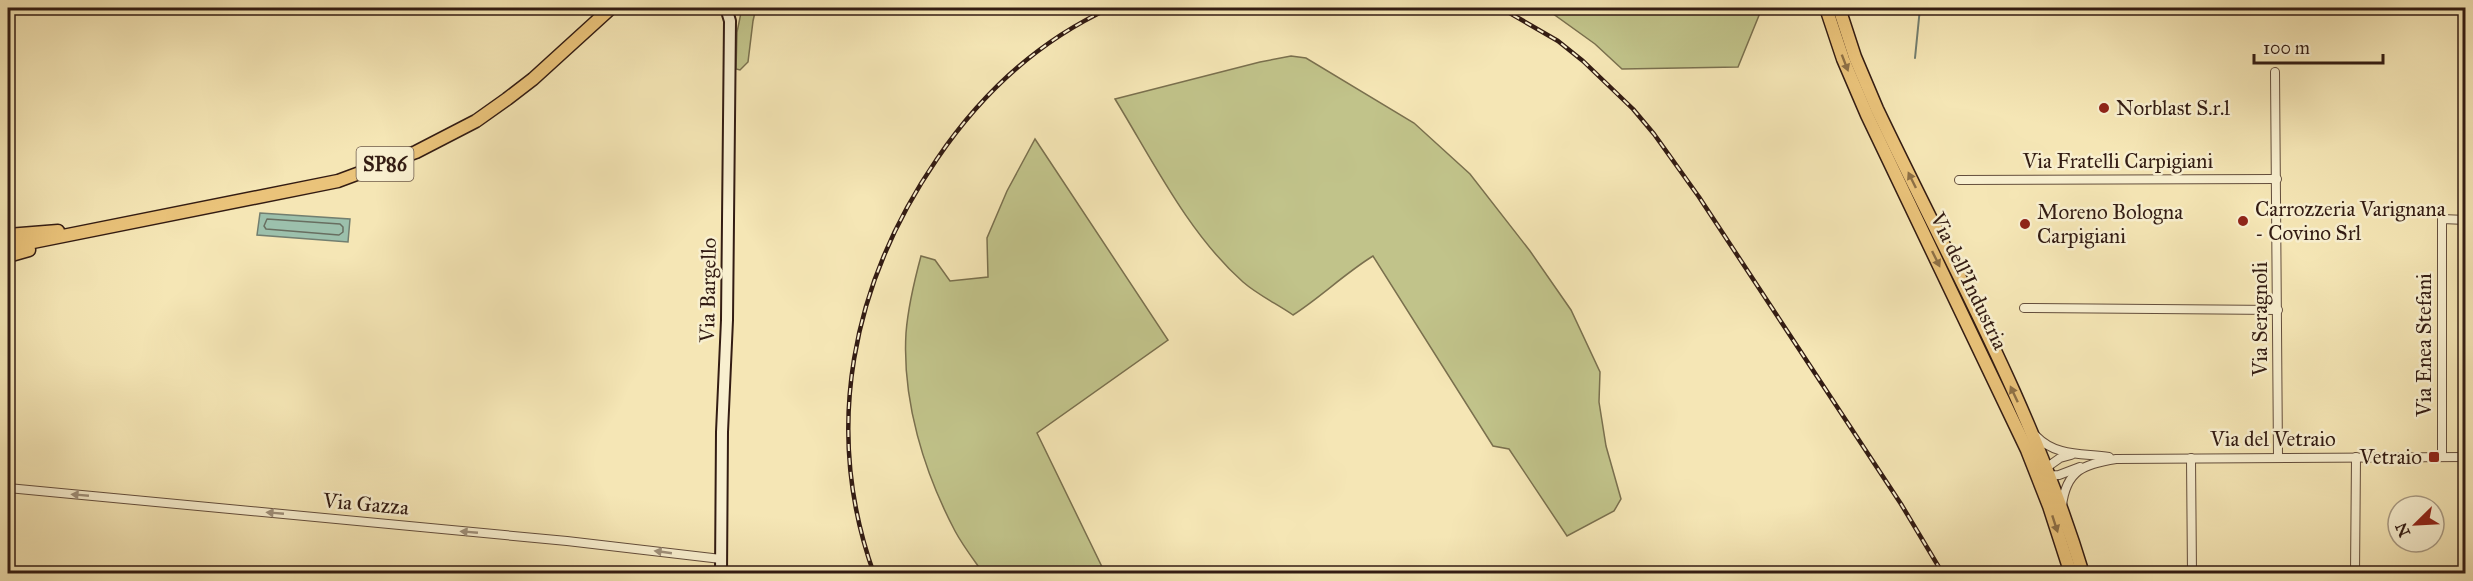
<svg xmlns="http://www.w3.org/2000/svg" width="2473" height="581" viewBox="0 0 2473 581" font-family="'IM FELL Great Primer',serif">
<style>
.green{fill:#c1c38a;stroke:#7a704e;stroke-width:1.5}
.water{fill:#9cc0ac;stroke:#727e6f;stroke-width:1.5}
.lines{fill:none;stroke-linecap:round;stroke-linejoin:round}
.shore{stroke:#686e60;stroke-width:1.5}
.stream{stroke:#727e6f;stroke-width:2}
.street-casing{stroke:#644e3c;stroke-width:10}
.secondary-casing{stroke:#331c13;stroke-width:14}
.primary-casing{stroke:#331c13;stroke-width:15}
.street{stroke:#f8efcf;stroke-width:8}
.secondary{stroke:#f8efcf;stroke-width:10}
.primary{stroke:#eac37a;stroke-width:12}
.rail-casing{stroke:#331c13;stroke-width:4.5}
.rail{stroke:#f8efcf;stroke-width:2;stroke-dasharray:7;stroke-linecap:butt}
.oneway{fill:#8e7046}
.oneway2{fill:#9f907a}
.poi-dot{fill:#8f2418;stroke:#f8efcf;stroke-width:2}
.labels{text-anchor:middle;stroke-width:5;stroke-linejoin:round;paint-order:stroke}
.shield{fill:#f8efcf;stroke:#6e5b4b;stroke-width:1.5}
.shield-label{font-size:20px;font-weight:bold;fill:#331c13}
.poi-label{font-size:21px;fill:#331c13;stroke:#f8efcf;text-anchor:start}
.street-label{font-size:21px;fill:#331c13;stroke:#f8efcf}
</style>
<rect width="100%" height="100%" fill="#f5e6b5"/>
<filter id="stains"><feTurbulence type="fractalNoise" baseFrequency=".00333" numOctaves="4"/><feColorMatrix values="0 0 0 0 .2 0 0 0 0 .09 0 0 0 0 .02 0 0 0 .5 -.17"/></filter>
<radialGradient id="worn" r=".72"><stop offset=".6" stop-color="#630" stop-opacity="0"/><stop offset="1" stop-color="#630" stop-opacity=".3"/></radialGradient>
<g class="green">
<path d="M742,8H756L753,21L748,62L740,70L736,69L737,32Z"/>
<path d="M1545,8H1762L1738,67L1622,69L1595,44Z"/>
<path d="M1291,56L1306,58L1414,123L1470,174L1530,251L1571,310L1600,372L1599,402L1606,446L1621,499L1614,511L1567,536L1509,449L1493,446L1373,256C1344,274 1321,297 1293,315C1277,304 1258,295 1243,282C1188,233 1153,161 1115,99L1260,62Z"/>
<path d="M1035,139L1168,340L1037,433L1105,573H983C974,560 963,546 955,531C924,472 902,401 906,333C908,307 914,282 921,256L935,260L950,281L988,277L987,238L1007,191Z"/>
</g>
<path class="water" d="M260,213L350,219L348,242L257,235Z"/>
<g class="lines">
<path class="shore" d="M267,219L340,224L343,227V232L339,235L266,229L264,226Z"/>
<path class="stream" d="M1915,58L1920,8"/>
<defs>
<g id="street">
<path d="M2275,72L2278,457"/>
<path d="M1959,180L2277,179"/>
<path d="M2024,308L2278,310"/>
<path d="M2036,436C2056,457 2083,453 2109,457"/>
<path d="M2442,457V219L2466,220"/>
<path d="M2191,458L2192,574"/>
<path d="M2043,470L2060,458L2071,455"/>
<path d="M2046,476L2059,475L2080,467"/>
<path d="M8,488L567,541L721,559"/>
<path d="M2062,506C2066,470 2084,464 2116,459L2466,457"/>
<path d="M2355,574L2356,457"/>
</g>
<path id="secondary" d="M721,574L722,432L727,320L730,21L726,8"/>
<g id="primary">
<path d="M1826,8L1843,59L1867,115L2027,450L2049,506L2071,574"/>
<path d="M1839,8L1855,57L1877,109C1950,262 2034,411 2083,574"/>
<path d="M8,235L58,231"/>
<path d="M8,247L338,181L416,152L476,121L507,99L533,79L611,8"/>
<path d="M8,256L29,250"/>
</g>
</defs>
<use href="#street" class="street-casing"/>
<use href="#secondary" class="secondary-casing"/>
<use href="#primary" class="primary-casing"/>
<use href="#street" class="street"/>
<use href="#secondary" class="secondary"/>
<use href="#primary" class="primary"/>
<defs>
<g id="rail">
<path d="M1501,8L1558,41L1583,61L1633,109L1654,134L1699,197L1901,504L1943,574"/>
<path d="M874,574C822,429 852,283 937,159C981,94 1038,41 1110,8"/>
</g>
</defs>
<use href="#rail" class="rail-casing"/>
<use href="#rail" class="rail"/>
</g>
<defs><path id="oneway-solid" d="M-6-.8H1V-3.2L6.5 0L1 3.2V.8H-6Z" transform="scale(1.5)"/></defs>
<g class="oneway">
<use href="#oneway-solid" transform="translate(1845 63) rotate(69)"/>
<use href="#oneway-solid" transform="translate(1912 180) rotate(-116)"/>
<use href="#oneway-solid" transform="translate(1936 259) rotate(64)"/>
<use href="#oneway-solid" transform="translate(2014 394) rotate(-115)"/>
<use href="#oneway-solid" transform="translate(2055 524) rotate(72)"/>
</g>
<g class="oneway2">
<use href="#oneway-solid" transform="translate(80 495) rotate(-175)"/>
<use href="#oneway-solid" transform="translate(275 513) rotate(-175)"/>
<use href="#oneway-solid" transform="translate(469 532) rotate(-175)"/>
<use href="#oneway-solid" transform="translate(663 552) rotate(-172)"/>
</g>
<g class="poi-dot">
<circle cx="2104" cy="108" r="6"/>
<circle cx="2243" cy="221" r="6"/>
<circle cx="2025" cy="224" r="6"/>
<rect x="2428" y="451" width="12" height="12" rx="3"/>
</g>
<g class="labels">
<rect class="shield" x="356.5" y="147" width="57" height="34" rx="4.5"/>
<g class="shield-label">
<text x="385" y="171">SP86</text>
</g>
<g class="poi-label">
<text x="2116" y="115">Norblast S.r.l</text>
<text x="2255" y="216">Carrozzeria Varignana<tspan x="2255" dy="24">- Covino Srl</tspan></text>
<text x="2037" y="219">Moreno Bologna<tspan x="2037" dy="24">Carpigiani</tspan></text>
<text x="2422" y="464" text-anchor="end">Vetraio</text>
</g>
<g class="street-label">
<text x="2118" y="168">Via Fratelli Carpigiani</text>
<text transform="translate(1969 281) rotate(64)" y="7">Via dell'Industria</text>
<text transform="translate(708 290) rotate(-89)" y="7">Via Bargello</text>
<text transform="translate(2260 319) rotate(-90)" y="7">Via Seragnoli</text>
<text transform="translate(2424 345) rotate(-90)" y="7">Via Enea Stefani</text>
<text x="2273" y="446">Via del Vetraio</text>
<text transform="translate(366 504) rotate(5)" y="7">Via Gazza</text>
</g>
</g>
<rect width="2473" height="581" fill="none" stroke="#f5e6b5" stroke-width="30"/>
<rect x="9" y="9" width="2455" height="563" fill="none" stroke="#331c13" stroke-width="3"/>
<rect x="15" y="15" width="2443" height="551" fill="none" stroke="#331c13" stroke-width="1.5"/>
<g transform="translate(2416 524) rotate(246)"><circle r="28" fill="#f8efcf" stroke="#a99b84" stroke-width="1.5"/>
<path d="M0-4.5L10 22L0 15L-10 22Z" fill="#8f2418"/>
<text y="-9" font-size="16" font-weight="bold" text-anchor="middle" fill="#331c13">N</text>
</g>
<path d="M2254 54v9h129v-9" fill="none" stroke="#331c13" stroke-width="3"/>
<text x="2263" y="54" font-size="18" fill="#331c13" stroke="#f8efcf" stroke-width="4.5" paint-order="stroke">100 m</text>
<rect width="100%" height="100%" filter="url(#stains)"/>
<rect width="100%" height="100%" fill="url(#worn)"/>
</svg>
